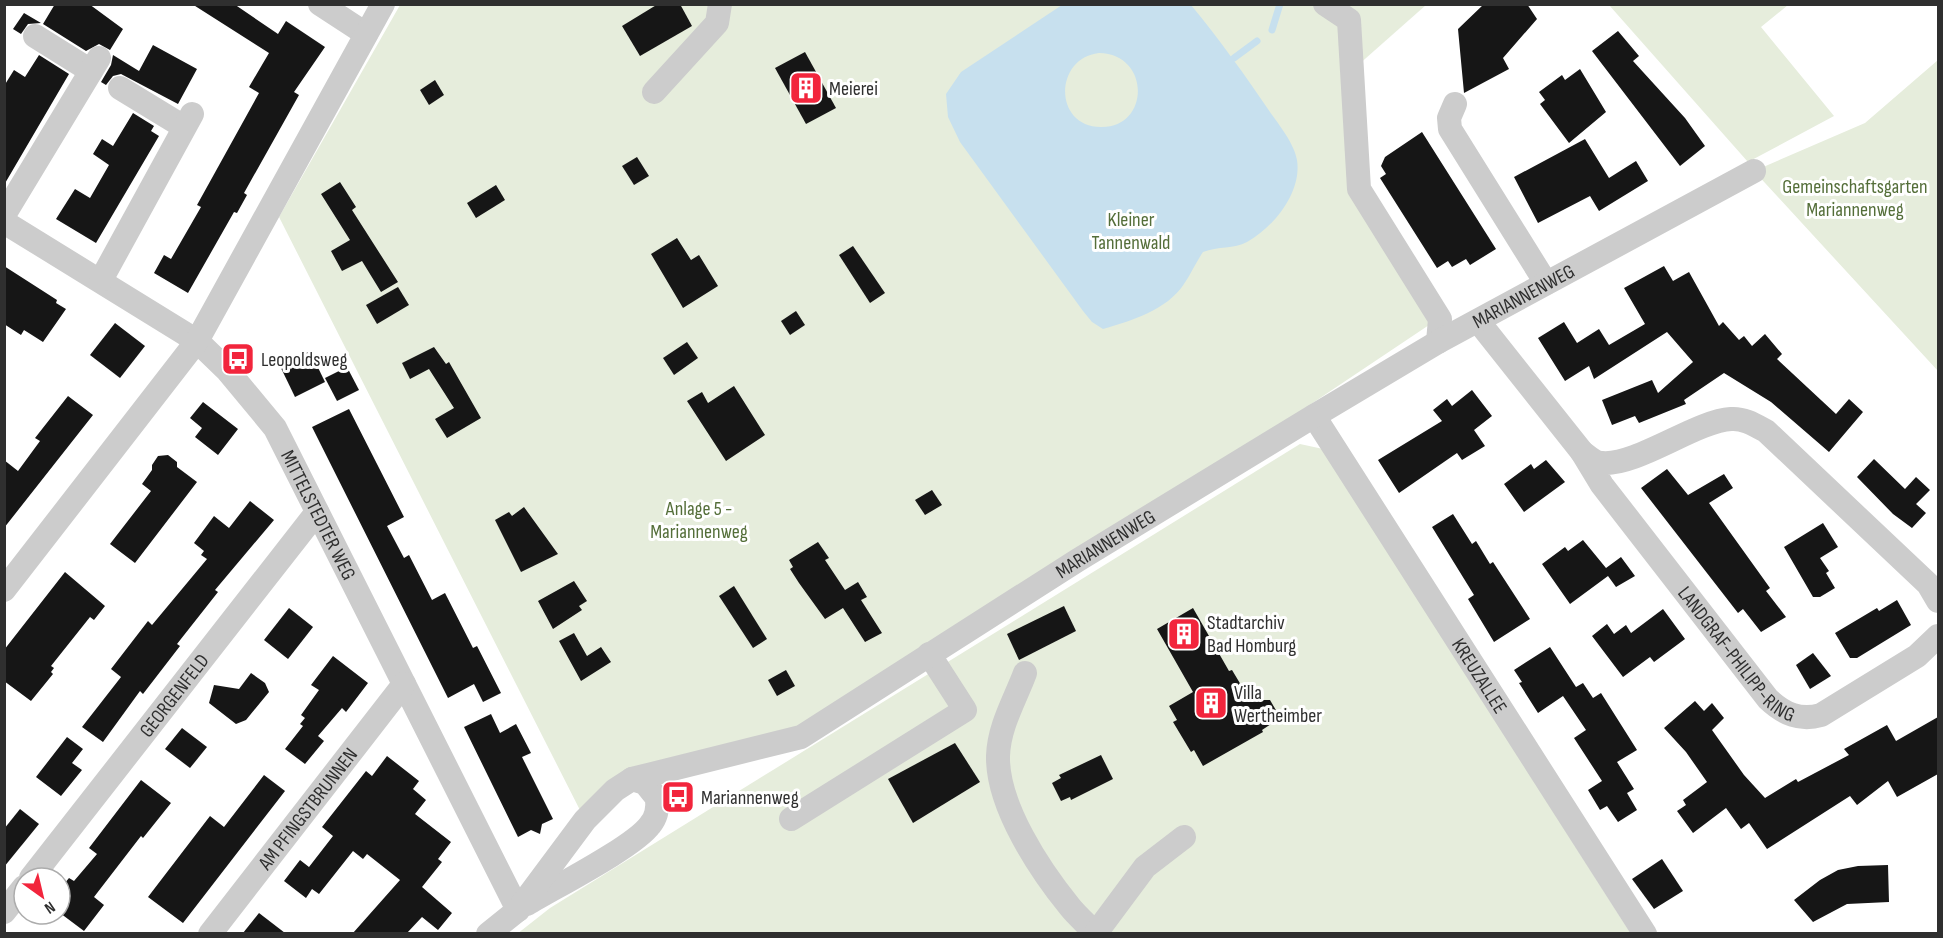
<svg xmlns="http://www.w3.org/2000/svg" width="1943" height="938" viewBox="0 0 1943 938" font-family="'Sofia Sans Condensed',sans-serif">
<style>
.green{fill:#e6eddc}
.water{fill:#c7e0ee;fill-rule:evenodd}
.lines{fill:none;stroke-linecap:round;stroke-linejoin:round}
.stream{stroke:#c7e0ee;stroke-width:7}
.building{fill:#161616}
.minor{stroke:#ccc;stroke-width:24}
.labels{text-anchor:middle;stroke-width:6;stroke-linejoin:round;paint-order:stroke}
.poi-label{font-size:20px;fill:#2f2f2f;stroke:#fff;text-anchor:start}
.park-label{font-size:20px;fill:#546e39;stroke:#fff}
.street-label{font-size:20px;fill:#2f2f2f;stroke:#fff}
</style>
<rect width="100%" height="100%" fill="#fff"/>
<g class="green">
<path d="M400,5H1319L1344,22L1353,190L1435,321L1078,560L801,737L632,779L585,820L279,217Z"/>
<path d="M1334,5H1426L1357,66Z"/>
<path d="M1609,5H1788L1761,27L1834,116L1748,162Z"/>
<path d="M1938,60V371L1754,171L1865,123Z"/>
<path d="M1300,444L1323,449L1631,934H517L550,908Z"/>
</g>
<path class="water" d="M1062,5H1191C1219,39 1245,75 1270,112C1279,125 1294,143 1297,160C1302,192 1274,227 1247,242C1234,249 1218,246 1203,252C1196,262 1191,274 1184,284C1167,310 1131,321 1103,329L1092,322L1083,311L960,142L948,117L946,94L961,72ZM1099,53C1151,54 1150,128 1101,127C1053,127 1054,58 1099,53Z"/>
<g class="lines">
<g class="stream">
<path d="M1272,30L1280,4"/>
<path d="M1234,58L1257,41"/>
</g>
</g>
<g class="building">
<path d="M55,4H89L123,29L110,50L99,44L86,51L43,24Z"/>
<path d="M192,4H234L278,34L286,21L325,47L294,92L299,95L244,193L247,195L237,213L234,212L188,293L154,273L164,255L171,259L201,207L197,205L259,93L249,87L269,53Z"/>
<path d="M658,4H680L692,26L640,56L622,26Z"/>
<path d="M1484,4H1527L1537,19L1503,58L1509,69L1464,93L1458,29Z"/>
<path d="M24,13L41,23L28,24L21,34L13,29Z"/>
<path d="M1618,31L1639,56L1633,61L1685,118L1705,146L1680,166L1592,51Z"/>
<path d="M153,45L197,69L178,104L121,74L113,76L106,85L101,82L111,65L113,55L139,71Z"/>
<path d="M805,52L836,108L806,124L775,68Z"/>
<path d="M39,55L69,74L4,185V86L14,70L25,77Z"/>
<path d="M1580,69L1606,112L1569,143L1540,104L1545,100L1539,92L1562,75L1565,80Z"/>
<path d="M435,80L444,95L429,105L420,90Z"/>
<path d="M133,113L154,126L151,131L159,136L96,243L56,219L75,189L90,198L109,165L93,154L102,139L113,146Z"/>
<path d="M1422,132L1496,249L1470,265L1466,259L1452,267L1448,261L1437,268L1380,178L1386,174L1381,166L1385,157Z"/>
<path d="M1585,139L1609,178L1636,161L1648,181L1599,211L1590,196L1538,223L1514,177Z"/>
<path d="M637,157L649,176L634,185L622,166Z"/>
<path d="M340,182L356,207L352,210L398,282L381,292L362,261L342,271L331,251L350,240L321,194Z"/>
<path d="M496,185L505,200L476,218L467,203Z"/>
<path d="M677,238L691,260L699,255L718,286L683,308L651,254Z"/>
<path d="M853,246L885,293L870,303L839,255Z"/>
<path d="M4,266L57,300L56,303L66,309L43,342L24,330L21,335L4,324Z"/>
<path d="M1664,266L1673,281L1689,272L1719,326L1723,322L1739,340L1744,336L1752,346L1765,334L1782,354L1777,359L1836,414L1849,399L1863,412L1829,452L1771,402L1724,373L1684,400L1686,404L1639,423L1635,416L1612,425L1602,400L1652,380L1658,393L1693,362L1667,332L1594,379L1589,366L1565,381L1538,338L1564,322L1577,343L1599,329L1609,345L1645,324L1624,288Z"/>
<path d="M398,287L409,305L377,324L366,305Z"/>
<path d="M796,311L805,325L790,335L781,321Z"/>
<path d="M115,323L145,346L120,378L90,355Z"/>
<path d="M687,342L698,358L674,375L663,358Z"/>
<path d="M434,347L446,364L449,362L481,418L447,438L435,419L454,408L429,369L410,379L402,363Z"/>
<path d="M310,351L325,382L295,397L280,366Z"/>
<path d="M347,367L359,390L337,401L325,378Z"/>
<path d="M734,386L765,435L726,461L687,401L702,392L708,403Z"/>
<path d="M1472,390L1492,416L1474,430L1485,446L1462,460L1457,453L1399,493L1378,460L1442,421L1433,410L1447,399L1452,406Z"/>
<path d="M68,396L93,415L4,528V460L18,471L40,441L35,438Z"/>
<path d="M203,402L238,429L218,455L195,437L202,428L190,418Z"/>
<path d="M349,409L404,517L387,526L404,558L409,555L432,600L445,593L473,648L477,646L501,693L483,702L474,684L448,698L312,427Z"/>
<path d="M168,455L177,462V467L197,482L135,563L110,544L151,491L142,484L152,470V465L158,456Z"/>
<path d="M1874,459L1905,489L1916,477L1930,490L1916,504L1926,513L1912,528L1893,514L1857,477Z"/>
<path d="M1546,460L1565,482L1524,512L1504,484L1531,464L1534,469Z"/>
<path d="M1667,469L1688,495L1724,474L1733,488L1709,503L1770,588L1766,591L1786,617L1761,632L1743,609L1738,613L1641,488Z"/>
<path d="M932,490L942,505L925,515L915,500Z"/>
<path d="M250,501L274,520L215,590L218,592L177,644L180,646L143,694L140,691L103,742L82,727L121,677L111,669L148,621L152,625L207,559L201,555L204,551L194,543L214,516L229,528Z"/>
<path d="M524,507L558,554L521,572L495,520L509,512L512,516Z"/>
<path d="M1453,514L1472,544L1476,541L1490,564L1493,562L1530,619L1494,642L1468,599L1474,595L1432,527Z"/>
<path d="M1823,523L1838,547L1820,558L1829,571L1826,573L1835,588L1820,597H1813L1784,547Z"/>
<path d="M1583,540L1606,568L1621,557L1635,576L1616,587L1608,576L1570,604L1542,564L1565,547L1568,551Z"/>
<path d="M818,542L829,558L825,560L845,590L858,582L867,597L861,600L882,633L865,642L843,608L825,619L799,583L790,569L793,567L789,560Z"/>
<path d="M65,572L105,606L94,620L90,617L51,666L54,668L51,672L53,674L31,701L4,681V650Z"/>
<path d="M574,581L587,601L579,606L582,610L553,629L538,601Z"/>
<path d="M734,586L767,639L753,648L719,596Z"/>
<path d="M1897,600L1911,625L1857,658H1850L1835,633L1877,608L1879,611Z"/>
<path d="M1064,606L1076,631L1019,660L1007,634Z"/>
<path d="M289,608L313,627L288,659L264,640Z"/>
<path d="M1193,608L1229,671L1232,670L1250,700H1270L1277,712L1271,724L1262,730L1263,732L1203,766L1194,750L1191,752L1173,722L1177,720L1169,706L1193,692L1157,629Z"/>
<path d="M1663,609L1685,639L1654,662L1650,657L1623,677L1592,636L1607,624L1614,634L1626,625L1631,633Z"/>
<path d="M574,633L587,656L601,647L611,662L581,681L559,641Z"/>
<path d="M1550,647L1576,687L1583,683L1593,698L1601,693L1637,750L1617,762L1634,789L1627,793L1637,810L1618,822L1607,806L1600,810L1588,790L1602,781L1574,738L1586,730L1563,696L1538,713L1519,683L1522,682L1514,670Z"/>
<path d="M1813,653L1831,676L1810,689L1796,665Z"/>
<path d="M333,656L368,683L346,712L342,708L318,736L324,741L305,764L285,749L303,726L300,724L305,718L301,715L319,690L311,685Z"/>
<path d="M786,670L795,686L777,696L768,680Z"/>
<path d="M251,673L265,683L269,692L246,720L236,724L209,703L214,685L239,689Z"/>
<path d="M1695,701L1704,711L1712,703L1724,718L1712,730L1744,775L1765,798L1796,779L1798,782L1849,755L1844,749L1887,725L1896,741L1938,717V774L1897,797L1888,781L1857,805L1850,796L1767,849L1749,823L1741,829L1726,808L1693,833L1677,811L1686,805L1683,800L1707,782L1686,752L1664,728Z"/>
<path d="M491,714L500,733L516,724L531,753L522,757L553,819L542,824L540,834L531,830L518,837L464,727Z"/>
<path d="M182,728L207,747L190,768L165,749Z"/>
<path d="M67,737L83,749L72,763L82,770L61,796L36,777Z"/>
<path d="M955,743L980,782L913,823L888,779Z"/>
<path d="M1101,755L1113,779L1071,800L1070,797L1061,801L1052,783L1061,778L1059,775Z"/>
<path d="M387,756L419,781L413,789L426,800L415,814L451,842L438,859L442,862L422,887L452,913L438,930L422,917L407,933H353L400,880L367,854L363,859L353,851L319,894L312,889L306,898L284,881L300,860L309,867L333,836L322,827L366,771L372,776Z"/>
<path d="M264,775L285,791L183,923L148,897L210,816L224,827Z"/>
<path d="M141,780L171,803L143,838L141,836L94,897L104,905L84,931L60,913V889L69,878L74,881L97,854L89,848Z"/>
<path d="M20,809L39,824L4,867V829Z"/>
<path d="M1662,859L1683,891L1654,909L1632,879Z"/>
<path d="M1888,865L1889,902L1847,904L1813,922L1794,900L1820,880L1838,870L1858,866Z"/>
<path d="M259,913L285,933H243Z"/>
</g>
<g class="lines">
<g class="minor">
<path d="M320,4L366,34"/>
<path d="M1325,4L1349,20L1359,189L1440,319L1438,342"/>
<path d="M35,36L91,71"/>
<path d="M120,88L184,127"/>
<path d="M654,92L717,23L720,4"/>
<path d="M1455,104L1449,118L1450,129L1546,283"/>
<path d="M4,215L99,58"/>
<path id="s1" d="M4,222L197,341L227,370L275,428L518,910"/>
<path d="M101,280L192,114"/>
<path d="M1478,321L1582,452"/>
<path id="s2" d="M1314,416L1645,934"/>
<path d="M4,590L197,341L383,4"/>
<path id="s3" d="M1938,601L1928,584L1766,431C1755,425 1744,418 1731,419C1696,421 1637,466 1602,463C1594,463 1589,457 1582,452L1602,485L1768,699C1784,714 1800,721 1821,715L1917,656L1938,636"/>
<path d="M1025,673C1015,700 999,726 998,756C997,806 1040,870 1070,907C1078,917 1088,925 1096,934"/>
<path d="M791,819L965,710L929,654"/>
<path id="s4" d="M31,878L317,512"/>
<path d="M527,904C555,887 634,847 650,825C657,817 658,808 657,798L645,783L632,779"/>
<path d="M4,912L24,887"/>
<path d="M1096,933L1145,867L1184,837"/>
<path id="s5" d="M210,934L404,684"/>
<path id="s6" d="M488,934L518,910L585,820L615,790L632,779L801,737L1078,560L1314,416L1438,342L1754,171"/>
</g>
</g>
<defs>
<symbol id="building-square" viewBox="-11 -11 22 22"><rect x="-9" y="-9" width="18" height="18" rx="4" fill="#f2253c" stroke="#fff"/><path d="M-4-6H4V6H1V3H-1V6H-4ZM-2.5-4.3h1.7v1.8h-1.7ZM.8-4.3h1.7v1.8H.8ZM-2.5-1h1.7V.8h-1.7ZM.8-1h1.7V.8H.8Z" fill="#fff"/></symbol>
<symbol id="bus-square" viewBox="-11 -11 22 22"><rect x="-9" y="-9" width="18" height="18" rx="4" fill="#f2253c" stroke="#fff"/><path d="M-5-6H5V4H4V6H2V4H-2V6H-4V4H-5ZM-3.5-4V0h7V-4ZM-3.5 1.2v1.5H-2V1.2ZM2 1.2v1.5H3.5V1.2Z" fill="#fff"/></symbol>
</defs>
<g fill-rule="evenodd">
<use href="#building-square" x="787" y="69" width="38" height="38"/>
<use href="#bus-square" x="219" y="340" width="38" height="38"/>
<use href="#building-square" x="1165" y="615" width="38" height="38"/>
<use href="#building-square" x="1192" y="684" width="38" height="38"/>
<use href="#bus-square" x="659" y="778" width="38" height="38"/>
</g>
<g class="labels">
<g class="poi-label">
<text x="829" y="95">Meierei</text>
<text x="261" y="366">Leopoldsweg</text>
<text x="1207" y="629">Stadtarchiv<tspan x="1207" dy="23">Bad Homburg</tspan></text>
<text x="1234" y="699">Villa<tspan x="1234" dy="23">Wertheimber</tspan></text>
<text x="701" y="804">Mariannenweg</text>
</g>
<g class="park-label">
<text x="1855" y="193">Gemeinschaftsgarten<tspan x="1855" dy="23">Mariannenweg</tspan></text>
<text x="1131" y="226">Kleiner<tspan x="1131" dy="23">Tannenwald</tspan></text>
<text x="699" y="515">Anlage 5 -<tspan x="699" dy="23">Mariannenweg</tspan></text>
</g>
<g class="street-label">
<text dy="7" stroke="none"><textPath href="#s6" startOffset="1234">MARIANNENWEG</textPath></text>
<text dy="7" stroke="none"><textPath href="#s1" startOffset="441">MITTELSTEDTER WEG</textPath></text>
<text dy="7" stroke="none"><textPath href="#s6" startOffset="748">MARIANNENWEG</textPath></text>
<text dy="7" stroke="none"><textPath href="#s3" startOffset="696">LANDGRAF-PHILIPP-RING</textPath></text>
<text dy="7" stroke="none"><textPath href="#s2" startOffset="308">KREUZALLEE</textPath></text>
<text dy="7" stroke="none"><textPath href="#s4" startOffset="232">GEORGENFELD</textPath></text>
<text dy="7" stroke="none"><textPath href="#s5" startOffset="159">AM PFINGSTBRUNNEN</textPath></text>
</g>
</g>
<rect width="1943" height="938" fill="none" stroke="#2f2f2f" stroke-width="12"/>
<g transform="translate(42 896) rotate(146)"><circle r="28" fill="#ffffff" stroke="#acacac" stroke-width="1.5"/>
<path d="M0-4.5L10 22L0 15L-10 22Z" fill="#f2253c"/>
<text y="-9" font-size="16" font-weight="bold" text-anchor="middle" fill="#2f2f2f">N</text>
</g>
</svg>
